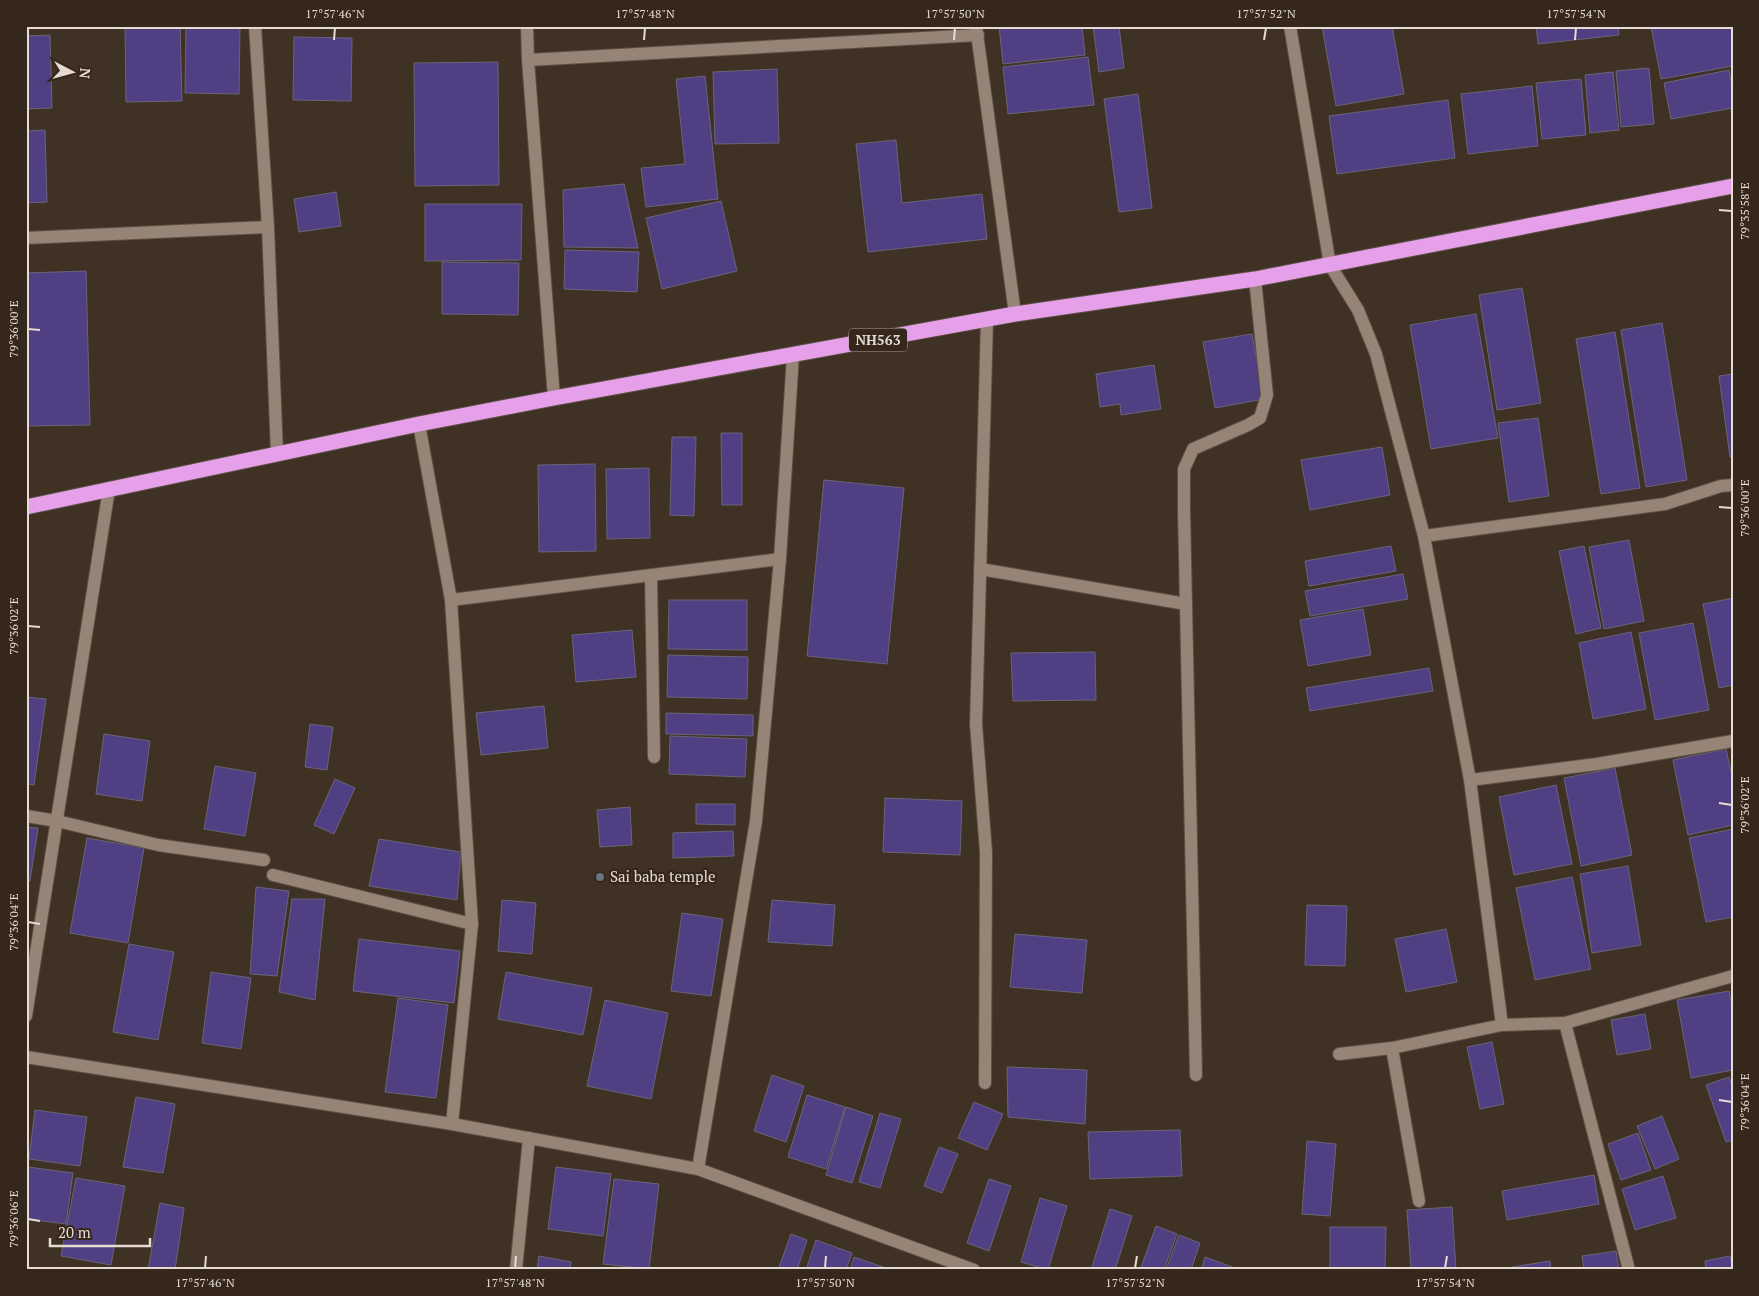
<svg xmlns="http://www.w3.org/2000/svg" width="1759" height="1296" viewBox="0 0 1759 1296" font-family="'PT Serif',serif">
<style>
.building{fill:#513f84;stroke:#686578}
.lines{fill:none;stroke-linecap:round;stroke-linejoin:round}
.minor-casing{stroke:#5b4f44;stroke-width:14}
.highway-casing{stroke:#5b4f44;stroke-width:17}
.minor{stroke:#968476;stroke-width:12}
.highway{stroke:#e6a0e9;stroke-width:15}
.ticks{fill:none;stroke:#e5dbd3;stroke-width:2}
.worship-dot{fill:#6b7280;stroke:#35271b;stroke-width:2}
.labels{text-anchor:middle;stroke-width:4.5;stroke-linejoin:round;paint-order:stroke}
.shield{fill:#35271b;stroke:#b0a59c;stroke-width:1}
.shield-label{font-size:14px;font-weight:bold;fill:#e5dbd3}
.poi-label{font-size:15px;fill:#e5dbd3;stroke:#35271b;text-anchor:start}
.neatline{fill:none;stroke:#e5dbd3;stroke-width:2}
.ticks-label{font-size:12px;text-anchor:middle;fill:#e5dbd3}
</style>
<rect width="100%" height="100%" fill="#403125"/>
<g class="building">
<path d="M125,26H180L182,101L126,102Z"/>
<path d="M186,26H240L239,94L185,93Z"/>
<path d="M648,26H709V28L648,27Z"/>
<path d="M999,26H1082L1085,55L1003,64Z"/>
<path d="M1093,26H1119L1124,68L1099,72Z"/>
<path d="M1322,26H1392L1404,94L1336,106Z"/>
<path d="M1536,26H1618L1619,35L1538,44Z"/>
<path d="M1654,26H1733V66L1661,79L1651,27Z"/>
<path d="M50,35L52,108L26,109V36Z"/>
<path d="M294,37L352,38L351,101L293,100Z"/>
<path d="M1088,57L1094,105L1008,114L1003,67Z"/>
<path d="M498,62L499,185L415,186L414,63Z"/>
<path d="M1649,68L1654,124L1621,127L1616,71Z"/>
<path d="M777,69L779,143L715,144L713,72Z"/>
<path d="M1729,70L1733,92V108L1671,119L1664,83Z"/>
<path d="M1613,72L1619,130L1590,133L1585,75Z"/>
<path d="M705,76L718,199L646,207L641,168L685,164L676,79Z"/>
<path d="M1581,79L1586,135L1542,139L1536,83Z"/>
<path d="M1532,86L1538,146L1468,154L1461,94Z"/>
<path d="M1138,94L1152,208L1119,212L1104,99Z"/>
<path d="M1448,100L1455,158L1337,174L1329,116Z"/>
<path d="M45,130L47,202L26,203V131Z"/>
<path d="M896,140L902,203L982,194L987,239L868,252L856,144Z"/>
<path d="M624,184L638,248L564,247L563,190Z"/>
<path d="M336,192L341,226L299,232L294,199Z"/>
<path d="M721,201L737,271L662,289L646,218Z"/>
<path d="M425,204H522L521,260L425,261Z"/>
<path d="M565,250L639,252L637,292L564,289Z"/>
<path d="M442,262L519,263L518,315L442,314Z"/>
<path d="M86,271L90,425L26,426V273Z"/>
<path d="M1522,288L1541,403L1497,410L1479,295Z"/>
<path d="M1476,314L1498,438L1431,449L1410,325Z"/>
<path d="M1662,323L1687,480L1646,487L1621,330Z"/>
<path d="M1615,332L1640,488L1601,494L1576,339Z"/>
<path d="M1252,334L1264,399L1215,408L1203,342Z"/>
<path d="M1154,365L1161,409L1121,415L1120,404L1100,407L1096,374Z"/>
<path d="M1733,374V457H1730L1719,376Z"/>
<path d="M1538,418L1549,496L1509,502L1498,423Z"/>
<path d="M721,433H742V505H722Z"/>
<path d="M672,437H696L694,516L670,515Z"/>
<path d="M1382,447L1390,495L1310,510L1301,460Z"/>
<path d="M595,464L596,551L539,552L538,465Z"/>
<path d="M649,468L650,538L607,539L606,469Z"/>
<path d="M824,480L904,488L887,664L807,656Z"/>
<path d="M1629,540L1644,621L1604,629L1589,547Z"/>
<path d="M1391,546L1396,571L1309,586L1305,561Z"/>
<path d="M1584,546L1601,628L1576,634L1559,551Z"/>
<path d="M1403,574L1408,599L1310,616L1305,591Z"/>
<path d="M1733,598V685L1719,688L1703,604Z"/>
<path d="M669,600H747V650L668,649Z"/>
<path d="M1363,609L1371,655L1308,666L1300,620Z"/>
<path d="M1693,623L1709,710L1655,720L1639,633Z"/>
<path d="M632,630L636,677L576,682L572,635Z"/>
<path d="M1631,632L1646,709L1593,719L1579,643Z"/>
<path d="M1095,652L1096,700L1013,701L1011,653Z"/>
<path d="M668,655L748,657L747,699L667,697Z"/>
<path d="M1429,668L1433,691L1310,711L1306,688Z"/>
<path d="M26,697L46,699L34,785L26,784Z"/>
<path d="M544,706L548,748L481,755L476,713Z"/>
<path d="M666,713L753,715V736L666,734Z"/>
<path d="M310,724L333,727L327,770L305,767Z"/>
<path d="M104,734L150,741L142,801L96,794Z"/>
<path d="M670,736L747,739L745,777L669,774Z"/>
<path d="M1726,749L1733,781V825L1688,835L1673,760Z"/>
<path d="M215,766L256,773L245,836L204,829Z"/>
<path d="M1615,768L1632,855L1581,866L1564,778Z"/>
<path d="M335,779L355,788L334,834L314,825Z"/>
<path d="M1556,785L1572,864L1514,875L1499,797Z"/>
<path d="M885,798L962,801L960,855L883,852Z"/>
<path d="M696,804H735V825L696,824Z"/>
<path d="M630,807L632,845L600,847L597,810Z"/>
<path d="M26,827L38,828L30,881H26Z"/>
<path d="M1733,829V917L1706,922L1689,838Z"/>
<path d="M733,831L734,856L673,858V833Z"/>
<path d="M87,838L144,848L128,943L70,933Z"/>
<path d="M379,839L461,852L457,900L369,886Z"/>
<path d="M1628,866L1641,945L1592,953L1580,874Z"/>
<path d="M1572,877L1591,969L1535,980L1516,888Z"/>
<path d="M256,887L289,891L277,976L250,974Z"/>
<path d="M292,899H325L315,1000L279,992Z"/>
<path d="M502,900L536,903L532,954L498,951Z"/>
<path d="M772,900L835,905L832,946L768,942Z"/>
<path d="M1307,905L1347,906L1345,966L1305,965Z"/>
<path d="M682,913L723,919L711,996L671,991Z"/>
<path d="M1446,929L1457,982L1406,992L1395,939Z"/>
<path d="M1015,934L1087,940L1082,993L1010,987Z"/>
<path d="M359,939L460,951L454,1003L353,991Z"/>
<path d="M129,944L174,952L158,1040L113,1032Z"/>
<path d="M211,972L251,978L241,1049L202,1043Z"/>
<path d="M506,972L592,988L583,1035L498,1019Z"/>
<path d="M1729,991L1733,1011V1070L1691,1078L1677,1000Z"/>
<path d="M398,998L448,1005L436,1098L385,1092Z"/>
<path d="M605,1000L668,1013L651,1099L587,1086Z"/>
<path d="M1645,1014L1651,1049L1617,1055L1611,1020Z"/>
<path d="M1492,1042L1504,1104L1480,1109L1467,1047Z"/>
<path d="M1007,1067L1087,1070L1085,1124L1008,1117Z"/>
<path d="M772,1075L804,1086L786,1142L754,1131Z"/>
<path d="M1729,1077L1733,1088V1140L1726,1142L1706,1085Z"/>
<path d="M807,1095L845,1107L826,1169L788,1157Z"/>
<path d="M136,1097L175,1104L163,1173L123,1167Z"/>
<path d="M974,1102L1003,1114L987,1150L958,1138Z"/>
<path d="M846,1107L873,1116L852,1183L826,1175Z"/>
<path d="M35,1110L87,1117L80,1166L29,1159Z"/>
<path d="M880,1113L901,1119L880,1188L859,1182Z"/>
<path d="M1662,1116L1679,1159L1655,1169L1637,1126Z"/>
<path d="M1180,1130L1182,1176L1090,1179L1088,1132Z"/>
<path d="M1638,1133L1651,1170L1621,1180L1608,1144Z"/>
<path d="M1307,1141L1336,1144L1330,1216L1302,1214Z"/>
<path d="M939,1147L958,1154L942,1193L924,1186Z"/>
<path d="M28,1167L73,1173L66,1224L26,1219V1183Z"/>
<path d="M556,1167L611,1174L603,1236L548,1229Z"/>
<path d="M1594,1175L1599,1204L1507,1220L1502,1191Z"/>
<path d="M1663,1176L1676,1218L1635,1230L1622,1189Z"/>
<path d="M76,1178L125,1186L111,1265L61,1256Z"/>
<path d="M614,1179L659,1184L649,1269L603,1264Z"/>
<path d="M989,1179L1011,1186L989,1251L967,1243Z"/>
<path d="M1040,1198L1067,1206L1048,1270L1021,1262Z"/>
<path d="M160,1203L184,1208L175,1270H148Z"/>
<path d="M1452,1207L1456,1270H1411L1407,1210Z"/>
<path d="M1110,1209L1132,1216L1115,1270H1091Z"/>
<path d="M1156,1226L1177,1234L1164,1270H1140Z"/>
<path d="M1330,1227H1386L1385,1270H1330Z"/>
<path d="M791,1234L807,1240L797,1270H778Z"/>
<path d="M1179,1235L1200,1243L1191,1270H1166Z"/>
<path d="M816,1240L852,1253L846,1270H806Z"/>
<path d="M1616,1251L1619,1270H1584L1582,1256Z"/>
<path d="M539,1256L571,1262L570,1270H537Z"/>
<path d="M1730,1256L1733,1270H1706L1705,1261Z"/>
<path d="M854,1257L892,1270H850Z"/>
<path d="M1205,1257L1238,1269V1270H1201Z"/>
<path d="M1550,1261L1551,1270H1512V1267Z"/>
</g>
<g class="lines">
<defs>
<g id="minor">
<path d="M255,26L268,227L277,454"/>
<path d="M527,26L528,60L554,398"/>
<path d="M976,26L1015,314"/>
<path d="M1290,26L1330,265L1358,310L1376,354L1424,536L1470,780L1502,1025L1565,1023L1629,1270"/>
<path d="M528,60L978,35"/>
<path d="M26,238L268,227"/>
<path d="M419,424L451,600L472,924L452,1124"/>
<path d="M1424,536L1665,504L1721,486L1733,485"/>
<path d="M980,569L1186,604"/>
<path d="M651,575L654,757"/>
<path d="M451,600L780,559"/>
<path d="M1470,780L1597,764L1733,741"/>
<path d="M26,816L57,821L158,845L264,860"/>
<path d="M273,875L472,924"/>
<path d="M26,1016L109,489"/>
<path d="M1565,1023L1733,976"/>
<path d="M1339,1054L1392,1048"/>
<path d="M26,1057L452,1124L698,1169L974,1270"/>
<path d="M1196,1075L1184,511V469L1193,449L1248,425L1260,418L1267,395L1255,279"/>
<path d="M985,1083L986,852L976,724L987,320"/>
<path d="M698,1169L756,821L780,559L793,355"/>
<path d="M1419,1201L1392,1048L1502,1025"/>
<path d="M516,1270L529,1138"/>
</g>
<path id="highway" d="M26,507L419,424L554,398L1015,314L1255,279L1733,186"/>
</defs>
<use href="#minor" class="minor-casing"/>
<use href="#highway" class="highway-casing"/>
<use href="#minor" class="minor"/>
<use href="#highway" class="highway"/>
</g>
<path class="ticks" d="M334,40L335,28M644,40L645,28M954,40L955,28M1264,40L1266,28M1575,40L1576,28M1719,210L1732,211M28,329L40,330M1719,507L1732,508M28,626L40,627M1719,803L1732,805M28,922L40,924M1719,1100L1732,1102M28,1219L40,1221M205,1268L206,1256M515,1268L516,1256M825,1268L826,1256M1135,1268L1137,1256M1445,1268L1447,1256"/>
<circle class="worship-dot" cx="600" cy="877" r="5"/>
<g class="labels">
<rect class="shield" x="849" y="328.5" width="58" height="23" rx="4"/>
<g class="shield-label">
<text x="878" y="345">NH563</text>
</g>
<g class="poi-label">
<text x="610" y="882">Sai baba temple</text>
</g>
</g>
<rect width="1759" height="1296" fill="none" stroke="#35271b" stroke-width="55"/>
<g transform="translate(72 72) rotate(96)" stroke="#35271b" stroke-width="4" paint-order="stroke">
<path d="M0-4L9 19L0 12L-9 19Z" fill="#e5dbd3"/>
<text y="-8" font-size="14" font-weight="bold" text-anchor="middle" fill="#e5dbd3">N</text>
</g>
<path d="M50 1238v8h100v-8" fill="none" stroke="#e5dbd3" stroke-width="2.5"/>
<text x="58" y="1238" font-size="15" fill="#e5dbd3" stroke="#35271b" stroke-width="4" paint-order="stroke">20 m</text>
<rect x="28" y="28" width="1704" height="1240" class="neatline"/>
<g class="ticks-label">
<text x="335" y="18">17°57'46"N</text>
<text x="645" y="18">17°57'48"N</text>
<text x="955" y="18">17°57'50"N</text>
<text x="1266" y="18">17°57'52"N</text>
<text x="1576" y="18">17°57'54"N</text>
<text transform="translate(1745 211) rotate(-90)" y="4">79°35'58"E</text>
<text transform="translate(14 329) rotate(-90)" y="4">79°36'00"E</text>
<text transform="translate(1745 508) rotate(-90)" y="4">79°36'00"E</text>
<text transform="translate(14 626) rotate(-90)" y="4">79°36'02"E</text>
<text transform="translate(1745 805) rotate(-90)" y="4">79°36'02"E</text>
<text transform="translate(14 922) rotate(-90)" y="4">79°36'04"E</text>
<text transform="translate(1745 1102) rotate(-90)" y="4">79°36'04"E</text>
<text transform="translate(14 1219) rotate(-90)" y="4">79°36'06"E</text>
<text x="205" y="1287">17°57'46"N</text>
<text x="515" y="1287">17°57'48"N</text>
<text x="825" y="1287">17°57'50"N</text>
<text x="1135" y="1287">17°57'52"N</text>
<text x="1445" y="1287">17°57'54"N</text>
</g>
</svg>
